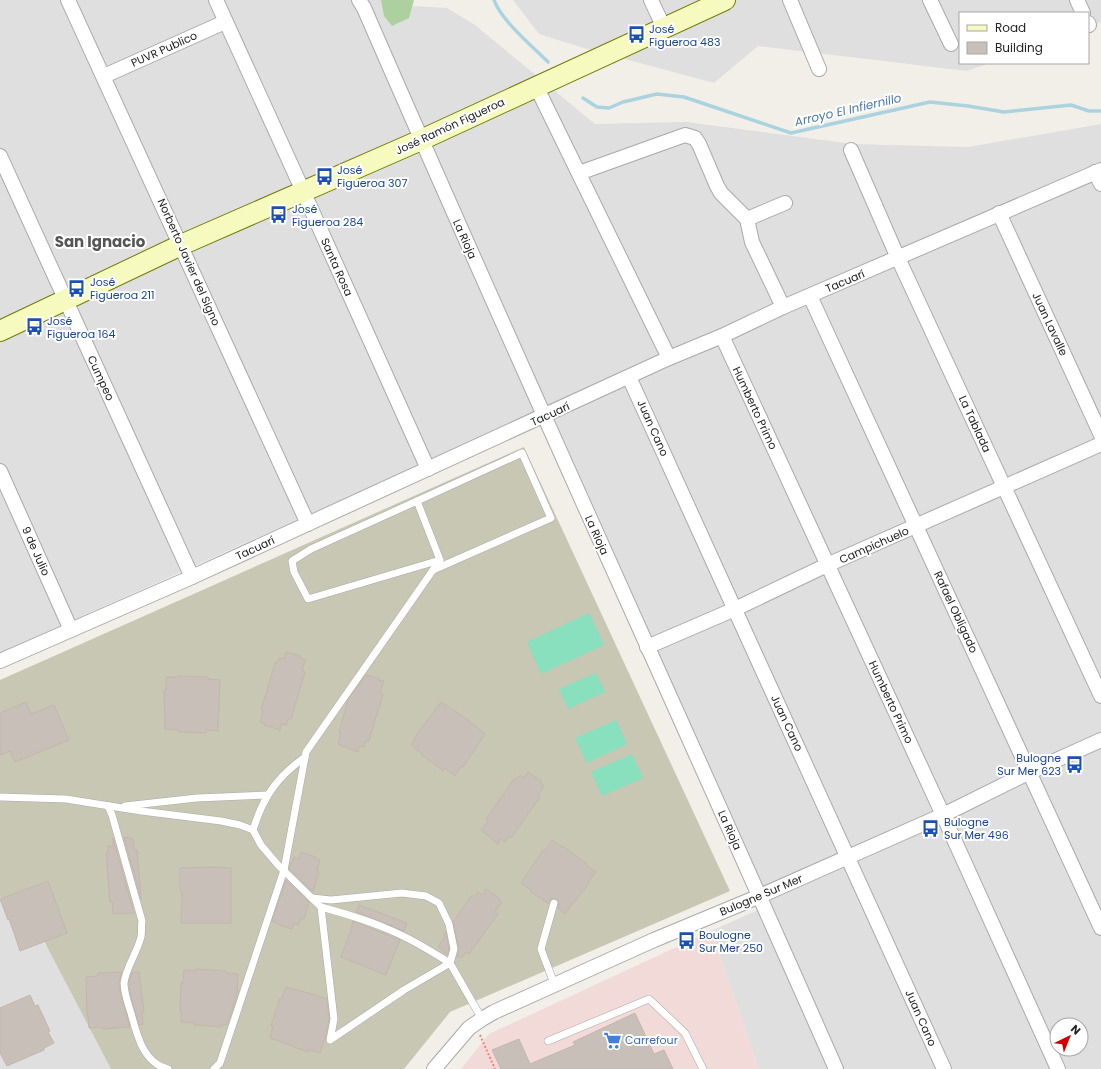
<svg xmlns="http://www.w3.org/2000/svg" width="1101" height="1069" viewBox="0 0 1101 1069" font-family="Poppins,sans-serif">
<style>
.residential{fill:#e0dfdf;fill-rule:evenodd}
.commercial{fill:#f2dad9}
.construction{fill:#c7c7b4}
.forest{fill:#add19e}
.pitch{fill:#88e0be}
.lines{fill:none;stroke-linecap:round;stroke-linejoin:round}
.stream{stroke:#aad3df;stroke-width:3.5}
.building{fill:#c7bfb8;stroke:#c4b6ab}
.lane-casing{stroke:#a9a9a9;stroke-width:8}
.street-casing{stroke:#a9a9a9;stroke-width:16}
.secondary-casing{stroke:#707d05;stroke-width:22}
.path{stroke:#fa8072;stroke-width:2;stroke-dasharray:2 2;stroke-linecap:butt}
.lane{stroke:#fff;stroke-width:7}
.street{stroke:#fff;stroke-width:14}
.secondary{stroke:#f7fabf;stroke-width:20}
.labels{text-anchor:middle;stroke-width:4;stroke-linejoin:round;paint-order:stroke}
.transit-label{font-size:11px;fill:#164399;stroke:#fff;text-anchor:start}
.street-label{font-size:11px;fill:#222;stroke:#fff}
.shop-label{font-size:11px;fill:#366cbe;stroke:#fff;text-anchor:start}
.water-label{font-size:12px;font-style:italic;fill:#4a7aab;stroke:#fff}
.district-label{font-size:15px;font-weight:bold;fill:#555;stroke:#fff}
</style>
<rect width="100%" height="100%" fill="#f2efe9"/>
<g class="residential">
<path d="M0,0H382L392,9L416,6L447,8L475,25L595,124L687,122L853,144L968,147L1101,124V1069H759L711,931L771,904L549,407L0,653ZM1057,1025H1081V1049H1057Z"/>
<path d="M513,0H1101V22L1088,27V13H960V63H990L967,71L758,46L714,83L584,48L539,34Z"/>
<path d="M0,891L48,948L111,1069H0Z"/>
</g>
<path class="commercial" d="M711,931L759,1069H461L489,1034Z"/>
<path class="construction" d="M524,447L730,891L450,1012L404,1069H111L43,939L20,951L0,896V680Z"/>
<path class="forest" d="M381,0H414L409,18L392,26L384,16Z"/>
<g class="pitch">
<path d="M589,613L604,645L541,674L527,642Z"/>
<path d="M596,673L605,692L568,709L559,689Z"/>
<path d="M616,720L627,744L587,763L575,738Z"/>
<path d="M632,754L643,778L602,796L591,772Z"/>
</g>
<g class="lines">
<g class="stream">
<path d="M494,0C501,20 532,46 548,62"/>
<path d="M583,98L597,107L609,108L623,102L657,94L684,97L791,133L930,102L968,106L1004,112L1071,105L1089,111H1101"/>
</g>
</g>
<g class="building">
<path d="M286,652L301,656L300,658L305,660L302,671L305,672L291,719H288L286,725L281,724L280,730L264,725L265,724L260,722L263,711L261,710L275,663H277L279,658L284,659Z"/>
<path d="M366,675L379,678L378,680L384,681L380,693L383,694L369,741H366L364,747L359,746L358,752L338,744L341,733L339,732L348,700Z"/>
<path d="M178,676L208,677V679L220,680L218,731L206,730V733L178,732V730L165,729L164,690H166V677H178Z"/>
<path d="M26,702L31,714L54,705L69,740L15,762L10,751L0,755V713Z"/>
<path d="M441,702L464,717L485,734L463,767H461L455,776L445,768L443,771L421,754V753L411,745L417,735H416Z"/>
<path d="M528,772L541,781L540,782L544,786L538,795L540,797L511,838L509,836L505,842L501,839L498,844L481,830L488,821L486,819L514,779L516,780L520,775L524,778Z"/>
<path d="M124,837L133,839L134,850H137L141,899Z"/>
<path d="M113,838L134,913L113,914L112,901L110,902L106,852H108V846H113Z"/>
<path d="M552,840L562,847L563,846L587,864L586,865L596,872L588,882L589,883L565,914L558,908L559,902L557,899L552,898L549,904L531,892L532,891L521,883L543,850L545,851Z"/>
<path d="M301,852L316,857L315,858L320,860L317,871L319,872L313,892L289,869L291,862L292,863L294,857L299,859Z"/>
<path d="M214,867L231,868V923H181L182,894L181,890H180V868Z"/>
<path d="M286,880L309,902L304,919L301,918L298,925L294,923L292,929L277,924V923L272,921Z"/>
<path d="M48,881L67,933L20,951L11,923L9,919L8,920L0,899Z"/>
<path d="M486,889L499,898L498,899L502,902L495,912L498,914L469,954L466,952L462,958L458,955L457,958L459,948L453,922L472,895L474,897L478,892L482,895Z"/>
<path d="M359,905L407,923L404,931L356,912Z"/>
<path d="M353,921L400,940L386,975L341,957L351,930Z"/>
<path d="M446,932L449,949L447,955L438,947L445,937L444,935Z"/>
<path d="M196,969L226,971V973L238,974L237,995L227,1025L222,1024V1027L194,1025V1023L181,1022V1011H180L181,983H183L184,970L196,971Z"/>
<path d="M122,972L119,982L120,991L130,1027L102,1029L101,1027L89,1028L88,1016H87L86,977L98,976V973Z"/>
<path d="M139,972L144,1011L142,1012L143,1024L139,1025L131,997L129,983L132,973Z"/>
<path d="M286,987L319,996L327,999L329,1019L325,1041H324L320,1053L309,1050L308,1052L270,1038L273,1026H271L280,998H282Z"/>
<path d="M30,995L35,1006L38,1005L50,1031L48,1032L54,1043L44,1048V1050L7,1066L0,1053V1008Z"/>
<path d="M635,1013L654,1054L664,1050L673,1069H501L492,1050L519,1039L530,1064L575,1045L573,1042Z"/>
</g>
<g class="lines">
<defs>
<g id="lane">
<path d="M417,501L522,453L551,518L433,570"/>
<path d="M0,797L66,799L141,811L221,821L240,825L253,830L261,845L278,865L321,907L334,1019L330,1040L404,990L450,963L482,1019"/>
<path d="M108,806L112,815L142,921C141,926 142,932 141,937C137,953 126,967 124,983C124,993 128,1004 131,1013C137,1035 143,1063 168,1069"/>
<path d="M125,806L197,798L267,795"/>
<path d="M253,830C263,797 277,777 305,757"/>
<path d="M312,898L331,900L402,893L426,896L439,903L449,924L454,949L450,963C429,950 408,937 385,928C364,919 343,913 321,907"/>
<path d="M554,903L541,949L555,986"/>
<path d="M548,1041L649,999L685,1033L703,1069"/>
<path d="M214,1069L220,1063L284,870L306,752L440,560L308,599L294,572L292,561L311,549L417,501L440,560"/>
</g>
<g id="street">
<path d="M68,0L308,524"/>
<path d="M216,0L303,191L428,469"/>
<path d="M359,0L364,8C518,363 680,715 836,1069"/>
<path d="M651,0L664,28"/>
<path d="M790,0L819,69"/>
<path d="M930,0L951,44"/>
<path d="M1077,0L1083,13"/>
<path d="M1088,23L1089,25"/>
<path d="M104,76L225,22"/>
<path d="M536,86L669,358"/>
<path d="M851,150L898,258L1101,696"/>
<path d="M0,156L192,577"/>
<path d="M1095,172L1101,184"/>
<path d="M579,173L685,135L695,138L699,144L717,186L721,193L747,219L752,242L783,307"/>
<path d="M999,213L1101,435"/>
<path d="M747,219L785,203"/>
<path d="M810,296L1101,928"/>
<path d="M722,336L943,815L1058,1069"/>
<path d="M629,377L944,1069"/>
<path d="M0,471L71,630"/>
<path d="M647,647L735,609L827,565L1101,444"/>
<path d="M0,661L192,577L669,358L722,336L783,307L1101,170"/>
<path d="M434,1069L469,1028L482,1019L494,1012L654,940L760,896L943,815L1030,772L1101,740"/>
</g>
<path id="secondary" d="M0,331L181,245L421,140L725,0"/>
</defs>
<use href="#lane" class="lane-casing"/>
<use href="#street" class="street-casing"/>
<use href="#secondary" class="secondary-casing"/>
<path class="path" d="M480,1035L495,1069"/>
<use href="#lane" class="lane"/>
<use href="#street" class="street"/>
<use href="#secondary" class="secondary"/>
</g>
<defs>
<symbol id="bus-bare" viewBox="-9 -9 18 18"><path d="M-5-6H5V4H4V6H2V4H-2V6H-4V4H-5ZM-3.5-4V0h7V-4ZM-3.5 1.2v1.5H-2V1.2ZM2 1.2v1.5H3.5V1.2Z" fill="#1a4fb4" stroke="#fff" stroke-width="2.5" paint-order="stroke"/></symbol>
<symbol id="supermarket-bare" viewBox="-9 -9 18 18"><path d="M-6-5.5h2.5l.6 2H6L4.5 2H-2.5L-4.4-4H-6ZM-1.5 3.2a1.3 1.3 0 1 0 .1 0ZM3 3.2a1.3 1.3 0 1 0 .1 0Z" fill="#3f7fe0" stroke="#fff" stroke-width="2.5" paint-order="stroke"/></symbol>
</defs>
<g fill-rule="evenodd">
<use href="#bus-bare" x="624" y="22" width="25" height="25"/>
<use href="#bus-bare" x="312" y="164" width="25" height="25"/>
<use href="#bus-bare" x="266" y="202" width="25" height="25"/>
<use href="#bus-bare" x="64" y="276" width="25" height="25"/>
<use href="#bus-bare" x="22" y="314" width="25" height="25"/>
<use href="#bus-bare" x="1062" y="752" width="25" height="25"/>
<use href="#bus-bare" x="918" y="816" width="25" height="25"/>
<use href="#bus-bare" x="674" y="928" width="25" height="25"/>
<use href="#supermarket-bare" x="600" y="1028" width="25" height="25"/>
</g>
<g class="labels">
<g class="transit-label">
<text x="649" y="33">José<tspan x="649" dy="13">Figueroa 483</tspan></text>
<text x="337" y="174">José<tspan x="337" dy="13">Figueroa 307</tspan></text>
<text x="292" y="213">José<tspan x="292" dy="13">Figueroa 284</tspan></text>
<text x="90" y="286">José<tspan x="90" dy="13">Figueroa 211</tspan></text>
<text x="47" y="325">José<tspan x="47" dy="13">Figueroa 164</tspan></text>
<text x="1061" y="762" text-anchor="end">Bulogne<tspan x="1061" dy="13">Sur Mer 623</tspan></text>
<text x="944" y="826">Bulogne<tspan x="944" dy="13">Sur Mer 496</tspan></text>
<text x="699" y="939">Boulogne<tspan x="699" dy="13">Sur Mer 250</tspan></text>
</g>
<g class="street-label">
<text transform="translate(164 49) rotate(-24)" y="4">PUVR Publico</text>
<text transform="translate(450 126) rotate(-25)" y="4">José Ramón Figueroa</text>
<text transform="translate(465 239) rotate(66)" y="4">La Rioja</text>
<text transform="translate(189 262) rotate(66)" y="4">Norberto Javier del Signo</text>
<text transform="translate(337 267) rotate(66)" y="4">Santa Rosa</text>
<text transform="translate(845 281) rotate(-23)" y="4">Tacuarí</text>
<text transform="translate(1050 324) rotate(65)" y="4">Juan Lavalle</text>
<text transform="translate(101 378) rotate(65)" y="4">Cumpeo</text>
<text transform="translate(755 408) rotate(65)" y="4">Humberto Primo</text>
<text transform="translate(550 414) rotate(-25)" y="4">Tacuarí</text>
<text transform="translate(975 424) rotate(65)" y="4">La Tablada</text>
<text transform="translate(653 428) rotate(66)" y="4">Juan Cano</text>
<text transform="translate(597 535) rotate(66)" y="4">La Rioja</text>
<text transform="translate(874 545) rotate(-24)" y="4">Campichuelo</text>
<text transform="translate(255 548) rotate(-25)" y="4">Tacuarí</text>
<text transform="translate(36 551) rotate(66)" y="4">9 de Julio</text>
<text transform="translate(956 612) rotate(65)" y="4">Rafael Obligado</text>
<text transform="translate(891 702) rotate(65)" y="4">Humberto Primo</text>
<text transform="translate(787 723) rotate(65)" y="4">Juan Cano</text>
<text transform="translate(730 830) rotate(66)" y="4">La Rioja</text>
<text transform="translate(761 895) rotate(-23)" y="4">Bulogne Sur Mer</text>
<text transform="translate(921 1018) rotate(66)" y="4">Juan Cano</text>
</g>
<g class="shop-label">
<text x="625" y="1044">Carrefour</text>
</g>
<g class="water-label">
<text transform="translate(848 110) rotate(-13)" y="4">Arroyo El Infiernillo</text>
</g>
<g class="district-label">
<text x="100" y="247">San Ignacio</text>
</g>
</g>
<rect x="959" y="12" width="130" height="52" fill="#ffffff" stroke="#a7a7a7"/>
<rect x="967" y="25" width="20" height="6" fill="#f7fabf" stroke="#a7a7a7"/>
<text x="995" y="32" font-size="12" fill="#222222">Road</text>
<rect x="967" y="42" width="20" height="12" fill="#c7bfb8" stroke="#a7a7a7"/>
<text x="995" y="52" font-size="12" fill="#222222">Building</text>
<g transform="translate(1069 1037) rotate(43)"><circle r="19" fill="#ffffff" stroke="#a7a7a7"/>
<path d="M0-3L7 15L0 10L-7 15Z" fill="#d40000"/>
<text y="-6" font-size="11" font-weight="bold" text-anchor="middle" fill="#222222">N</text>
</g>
</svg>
